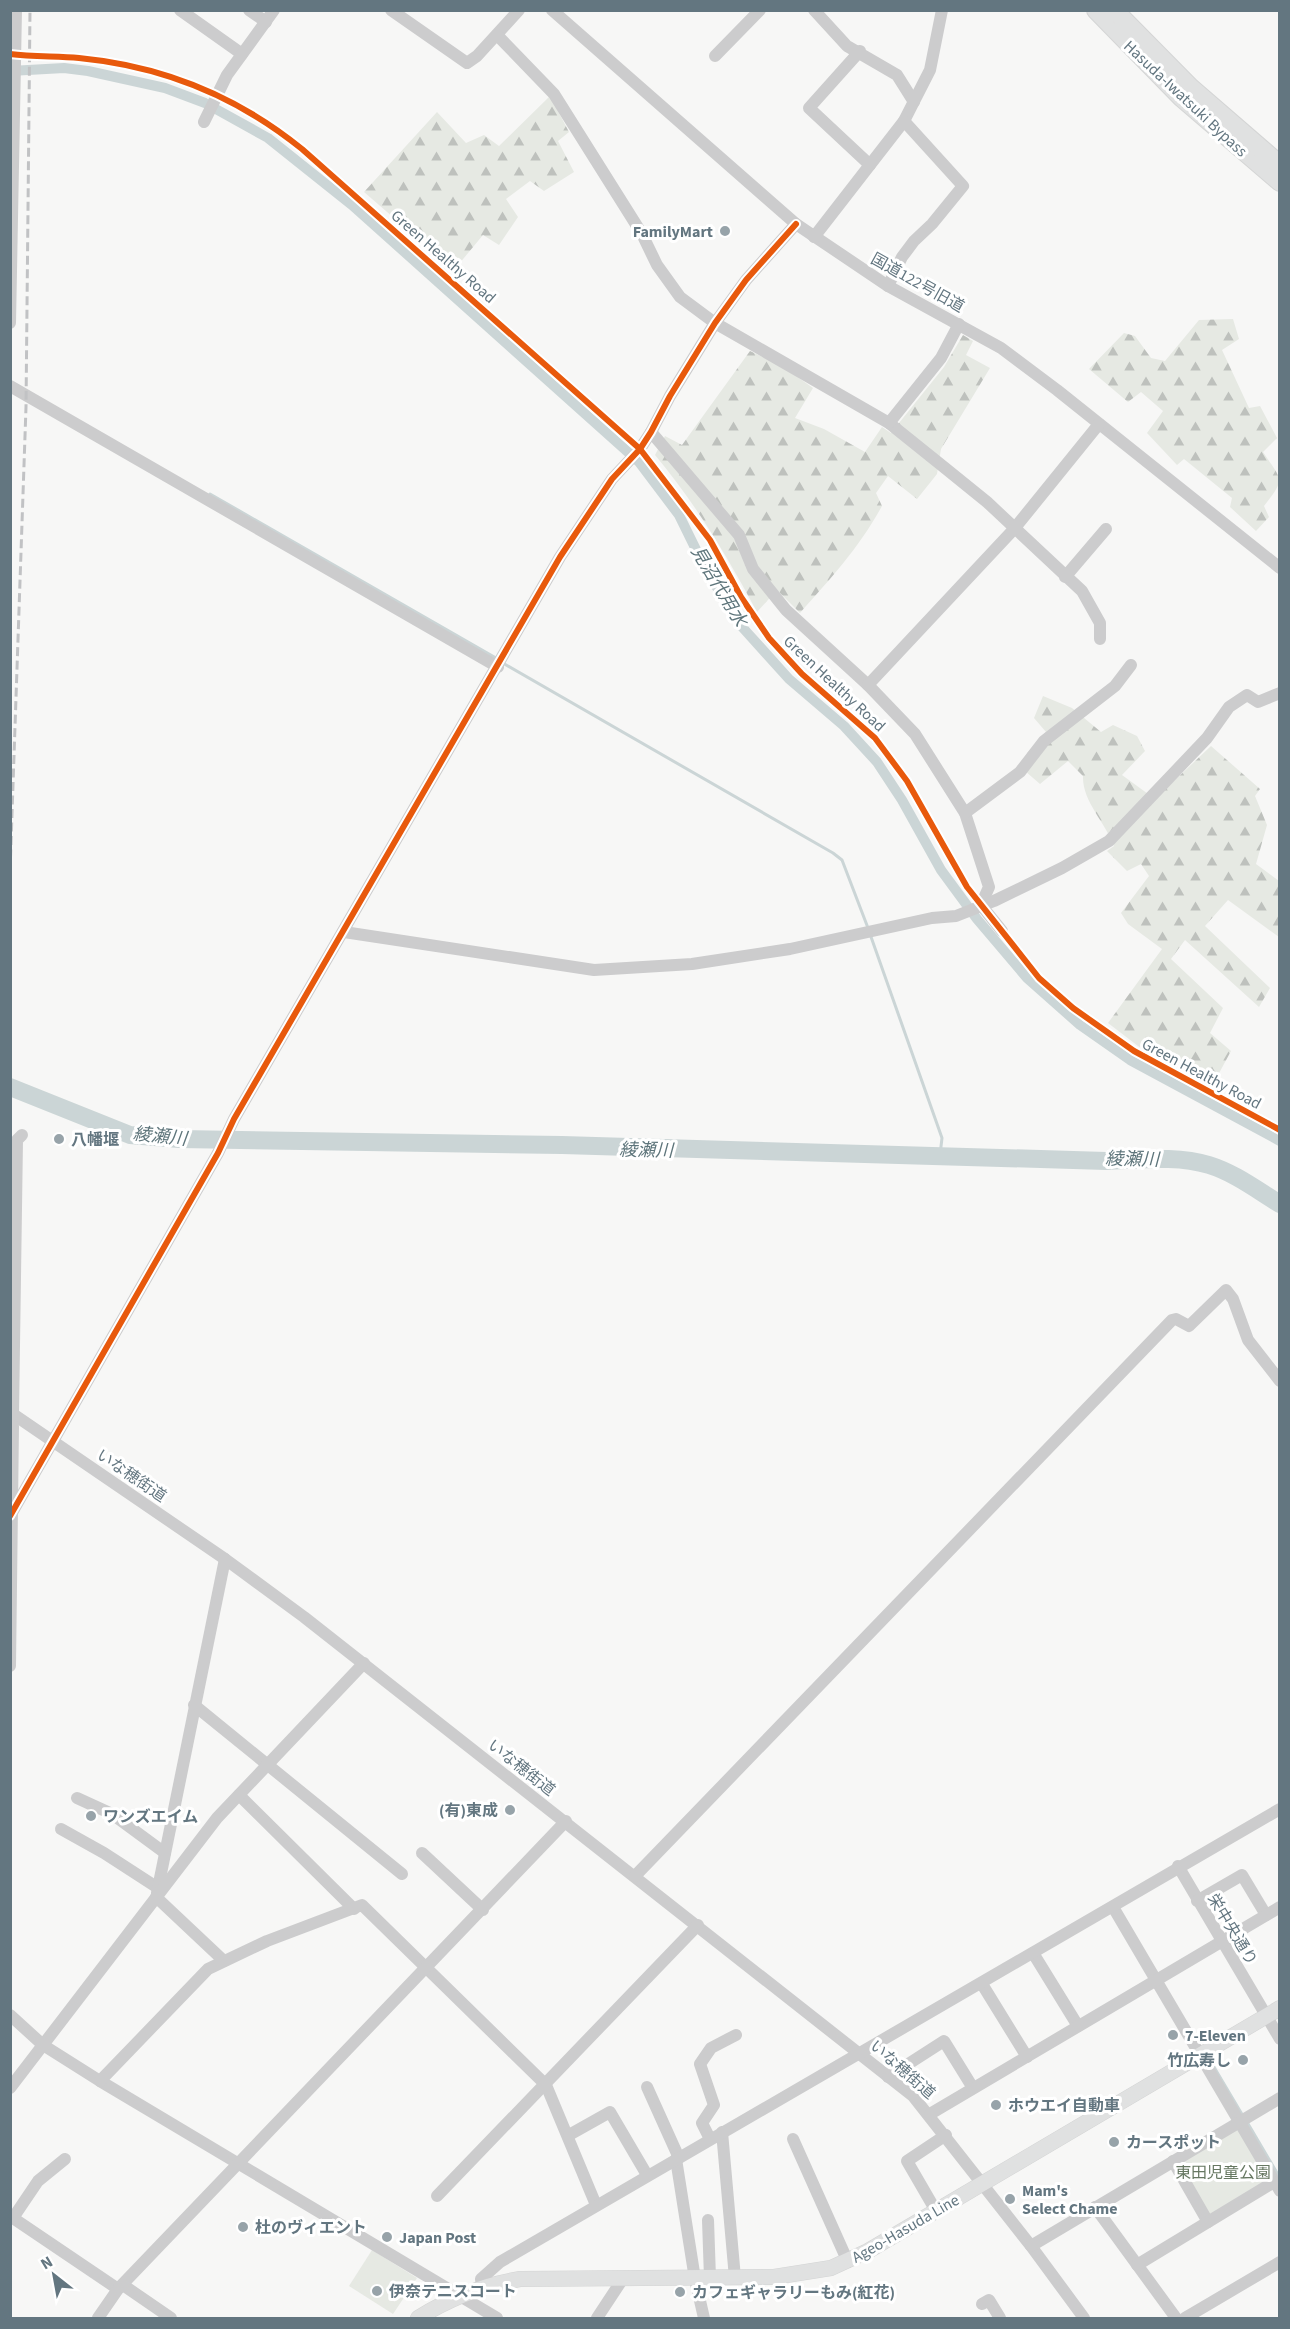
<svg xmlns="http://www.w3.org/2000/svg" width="1290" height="2329" viewBox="0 0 1290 2329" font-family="'Source Sans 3','Noto Sans JP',sans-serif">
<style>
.forest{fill:url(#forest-firs)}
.green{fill:#e6e9e3}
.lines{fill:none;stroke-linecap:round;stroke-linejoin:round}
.stream{stroke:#cbd5d6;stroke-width:3}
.canal{stroke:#cbd5d6;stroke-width:10}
.river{stroke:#cbd5d6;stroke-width:18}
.major-casing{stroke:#d3d4d4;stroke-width:16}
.highway-casing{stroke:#d4d5d5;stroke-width:20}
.minor{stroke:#cccccd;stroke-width:12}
.major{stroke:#e0e1e1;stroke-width:15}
.highway{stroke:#e0e1e1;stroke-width:18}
.rail{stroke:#c1c2c4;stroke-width:3;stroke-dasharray:9 4.5;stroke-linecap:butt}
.cycleway-casing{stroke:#fff;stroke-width:10}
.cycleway{stroke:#e8590c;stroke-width:6}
.poi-dot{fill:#97a3a9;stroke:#fff;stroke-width:2}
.labels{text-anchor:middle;stroke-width:6;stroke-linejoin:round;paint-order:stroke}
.street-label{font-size:16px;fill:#637680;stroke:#fff}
.poi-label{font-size:16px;font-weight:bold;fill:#637680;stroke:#fff;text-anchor:start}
.park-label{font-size:16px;fill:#677862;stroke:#fff}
.water-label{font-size:18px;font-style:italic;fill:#5e757b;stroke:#fff}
</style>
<defs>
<pattern id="forest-firs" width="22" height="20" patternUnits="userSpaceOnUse" patternTransform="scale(1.5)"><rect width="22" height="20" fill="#e6e9e3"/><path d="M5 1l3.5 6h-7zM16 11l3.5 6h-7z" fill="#bec1bd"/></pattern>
</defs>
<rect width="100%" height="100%" fill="#f7f7f6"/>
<g class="forest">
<path d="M550,96L569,132L558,141L574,172L544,191L530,181L506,199L518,217L499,245L483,235L454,270L364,192L437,112L466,143L484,135L499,146Z"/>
<path d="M1233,319L1239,339L1222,350L1249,408L1260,406L1277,438L1263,452C1282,481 1286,478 1264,506L1269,517L1256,531L1230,507L1232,498L1184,459L1177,465L1147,433L1163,411L1141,392L1128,402L1089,369L1124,333L1135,336L1151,358L1165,361L1199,320Z"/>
<path d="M963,335L973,341L966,355L990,368L941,449L937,474L917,499L888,476L876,493L882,506C859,548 831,578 800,613L777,590L757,612C727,556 696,504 655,455L665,436L682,445L750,351L782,366L813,388L795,418L824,429L865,452L882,427L891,433L944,367Z"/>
<path d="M1043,696L1072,708L1101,732L1113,725L1137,736L1145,751L1122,775L1155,799L1211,746L1260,789L1255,796L1267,825L1256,864L1279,881V937L1228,900L1205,926L1270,988L1259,1007L1185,940L1171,959L1223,1008L1210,1033L1231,1051L1211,1088L1138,1046L1108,1023L1162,949L1128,924L1121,913L1149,876L1141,864L1127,871L1107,851L1114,846C1105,822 1082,801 1083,776L1068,761L1040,784L1025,771L1027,753L1046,732L1034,718Z"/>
</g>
<g class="green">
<path d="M1237,2128L1268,2182L1209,2216L1178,2163Z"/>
<path d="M372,2250L417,2278L393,2314L349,2286Z"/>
</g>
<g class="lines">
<g class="stream">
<path d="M210,494L496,658"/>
<path d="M501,662L833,853L842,860L868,928"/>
<path d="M870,934L942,1138L940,1155"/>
<path d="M1208,2057L1243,2116"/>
<path d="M1247,2122L1280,2178"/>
</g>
<path class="canal" d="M10,71L64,68L88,71L165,88L205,103L268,138L352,205L639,462L679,515L707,572L743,628L789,679L844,726L877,762L902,800L941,870L977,919L1027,978L1080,1025L1130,1060L1280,1141"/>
<path class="river" d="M10,1087L130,1135L179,1139L562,1145L1106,1161C1139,1160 1177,1155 1209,1165C1235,1173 1257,1190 1280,1204"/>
<defs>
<path id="major" d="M418,2318C450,2298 482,2285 520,2279L774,2277L831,2268L868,2251L1280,2008"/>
<g id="highway">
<path d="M1096,10L1182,98L1280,182"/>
<path d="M1114,10L1190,87L1280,165"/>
</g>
</defs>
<use href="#major" class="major-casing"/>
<use href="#highway" class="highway-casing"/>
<g class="minor">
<path d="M180,10L242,54"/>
<path d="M249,10L266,22"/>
<path d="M391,10L467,63L477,56L519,10"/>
<path d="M552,10L796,224L888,286L1001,348L1057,390L1280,568"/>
<path d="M814,10L847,46L897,75L914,102"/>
<path d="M497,35L554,94L642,234L657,265L680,297L715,323L889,423L945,468L987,502L1082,591L1100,623V639"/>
<path d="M860,51L809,108L870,165"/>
<path d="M715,56L760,10"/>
<path d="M204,122L227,75L274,10"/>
<path d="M814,237L904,121L930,70L942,10"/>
<path d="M888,286L902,257L914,241L932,224L963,186L904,121"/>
<path d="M10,323L16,10"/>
<path d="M10,386L498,667"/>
<path d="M889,423L941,358L959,324"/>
<path d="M651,432L739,535L753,569L786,610L868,685L915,734L965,813L989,887L981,905"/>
<path d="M1065,577L1106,529"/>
<path d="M868,685L1014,529L1099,424"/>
<path d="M965,813L1020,772L1044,741L1115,686L1131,665"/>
<path d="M981,905L1002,931"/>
<path d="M344,932L594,970L692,964L790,949L932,918L956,916L994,901L1062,868L1109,841L1207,738L1229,707L1247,695L1258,702L1280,693"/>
<path d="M10,1412L225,1559L304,1617L913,2096L1031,2246L1084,2318"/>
<path d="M13,1414L17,1140L22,1135"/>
<path d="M10,1516L218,1153L234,1119L560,557L612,479L640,449L651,432L670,396L715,323L746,280L796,224"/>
<path d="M10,1666L13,1426"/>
<path d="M194,1705L402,1874"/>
<path d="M239,1795L354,1909"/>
<path d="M77,1798L112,1814L165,1853"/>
<path d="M61,1829L104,1853L158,1888"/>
<path d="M422,1853L483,1910"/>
<path d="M1178,1866L1280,2039"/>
<path d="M635,1876L1172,1320L1176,1319L1189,1326L1226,1290L1233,1299L1248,1340L1280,1381"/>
<path d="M157,1893L225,1559"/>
<path d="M156,1897L224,1961"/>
<path d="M1197,1901L1242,1875L1266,1915"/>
<path d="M1113,1907L1280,2191"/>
<path d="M1033,1953L1078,2026"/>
<path d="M982,1984L1027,2057"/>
<path d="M10,2015L43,2045L100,2081L497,2318"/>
<path d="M888,2077L944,2041L973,2088"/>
<path d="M100,2081L208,1969L267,1941L362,1905L546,2085L596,2205"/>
<path d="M647,2087L679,2158"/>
<path d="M10,2088L217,1818L364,1663"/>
<path d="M930,2114L1280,1907"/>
<path d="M722,2132L735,2278"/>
<path d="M569,2135L610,2112L647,2175"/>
<path d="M710,2139L702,2123L714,2105L700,2064L711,2048L736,2035"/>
<path d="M793,2139L848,2262"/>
<path d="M676,2159L695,2279L704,2318"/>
<path d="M1173,2161L1208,2222"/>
<path d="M437,2196L698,1925"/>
<path d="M1095,2207L1176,2318"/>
<path d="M936,2211L907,2161L946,2135"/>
<path d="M10,2216L118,2289"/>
<path d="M13,2218L38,2181L65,2159"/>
<path d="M708,2220L710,2278"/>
<path d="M1031,2246L1280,2098"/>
<path d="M1137,2265L1274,2182"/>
<path d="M123,2285L171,2318"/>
<path d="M482,2287L481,2279L500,2262L1280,1809"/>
<path d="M982,2304L989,2300L1000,2318"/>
<path d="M98,2318L118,2289L566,1821"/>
<path d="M597,2318L624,2277"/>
<path d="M1185,2318L1280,2262"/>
</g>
<use href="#major" class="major"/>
<use href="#highway" class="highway"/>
<path class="rail" d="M10,872L26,407L30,10"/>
<defs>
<g id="cycleway">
<path d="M10,54C33,57 57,56 79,58C162,66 238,97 302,149L640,449L710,540L741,597L769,638L802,674L875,738L907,781L967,887L1039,978L1073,1008L1134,1051L1280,1130"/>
<path d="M10,1516L218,1153L234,1119L560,557L612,479L640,449L651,432L670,396L715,323L746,280L796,224"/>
</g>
</defs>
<use href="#cycleway" class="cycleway-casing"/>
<use href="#cycleway" class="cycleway"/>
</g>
<g class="poi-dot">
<circle cx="725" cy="231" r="6"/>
<circle cx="59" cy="1139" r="6"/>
<circle cx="510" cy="1810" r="6"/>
<circle cx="91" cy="1816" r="6"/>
<circle cx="1173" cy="2035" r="6"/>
<circle cx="1243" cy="2060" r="6"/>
<circle cx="996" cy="2105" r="6"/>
<circle cx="1114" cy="2142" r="6"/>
<circle cx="1010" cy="2199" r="6"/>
<circle cx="243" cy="2227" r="6"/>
<circle cx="387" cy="2237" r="6"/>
<circle cx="377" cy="2291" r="6"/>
<circle cx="680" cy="2292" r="6"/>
</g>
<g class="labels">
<g class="street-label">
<text transform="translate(1186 98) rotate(43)" y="6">Hasuda-Iwatsuki Bypass</text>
<text transform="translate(444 256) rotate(41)" y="6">Green Healthy Road</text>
<text transform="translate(918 282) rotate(29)" y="6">国道122号旧道</text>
<text transform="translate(835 683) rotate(43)" y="6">Green Healthy Road</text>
<text transform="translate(1202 1073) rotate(28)" y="6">Green Healthy Road</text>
<text transform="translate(132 1475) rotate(34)" y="6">いな穂街道</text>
<text transform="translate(522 1767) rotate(38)" y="6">いな穂街道</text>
<text transform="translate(1233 1929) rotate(59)" y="6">栄中央通り</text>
<text transform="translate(903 2069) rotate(41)" y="6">いな穂街道</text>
<text transform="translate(905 2228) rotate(-30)" y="6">Ageo-Hasuda Line</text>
</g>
<g class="poi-label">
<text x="713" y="237" text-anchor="end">FamilyMart</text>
<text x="71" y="1145">八幡堰</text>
<text x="498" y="1816" text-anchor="end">(有)東成</text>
<text x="103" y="1822">ワンズエイム</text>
<text x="1185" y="2041">7-Eleven</text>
<text x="1231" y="2066" text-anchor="end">竹広寿し</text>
<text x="1008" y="2111">ホウエイ自動車</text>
<text x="1126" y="2148">カースポット</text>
<text x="1022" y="2196">Mam's<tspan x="1022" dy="18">Select Chame</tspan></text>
<text x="255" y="2233">杜のヴィエント</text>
<text x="399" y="2243">Japan Post</text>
<text x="389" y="2297">伊奈テニスコート</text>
<text x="692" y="2298">カフェギャラリーもみ(紅花)</text>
</g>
<g class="park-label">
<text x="1223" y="2178">東田児童公園</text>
</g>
<g class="water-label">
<text transform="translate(719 586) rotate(59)" y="6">見沼代用水</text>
<text transform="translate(160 1136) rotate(6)" y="6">綾瀬川</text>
<text transform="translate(646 1150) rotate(1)" y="6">綾瀬川</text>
<text transform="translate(1132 1159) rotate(1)" y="6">綾瀬川</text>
</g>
</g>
<rect width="1290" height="2329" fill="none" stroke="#637680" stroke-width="24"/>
<g transform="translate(54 2275) rotate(329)" stroke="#ffffff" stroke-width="4.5" paint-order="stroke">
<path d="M0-4.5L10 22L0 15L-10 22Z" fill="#637680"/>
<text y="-9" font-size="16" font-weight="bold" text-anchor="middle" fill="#637680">N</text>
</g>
</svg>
